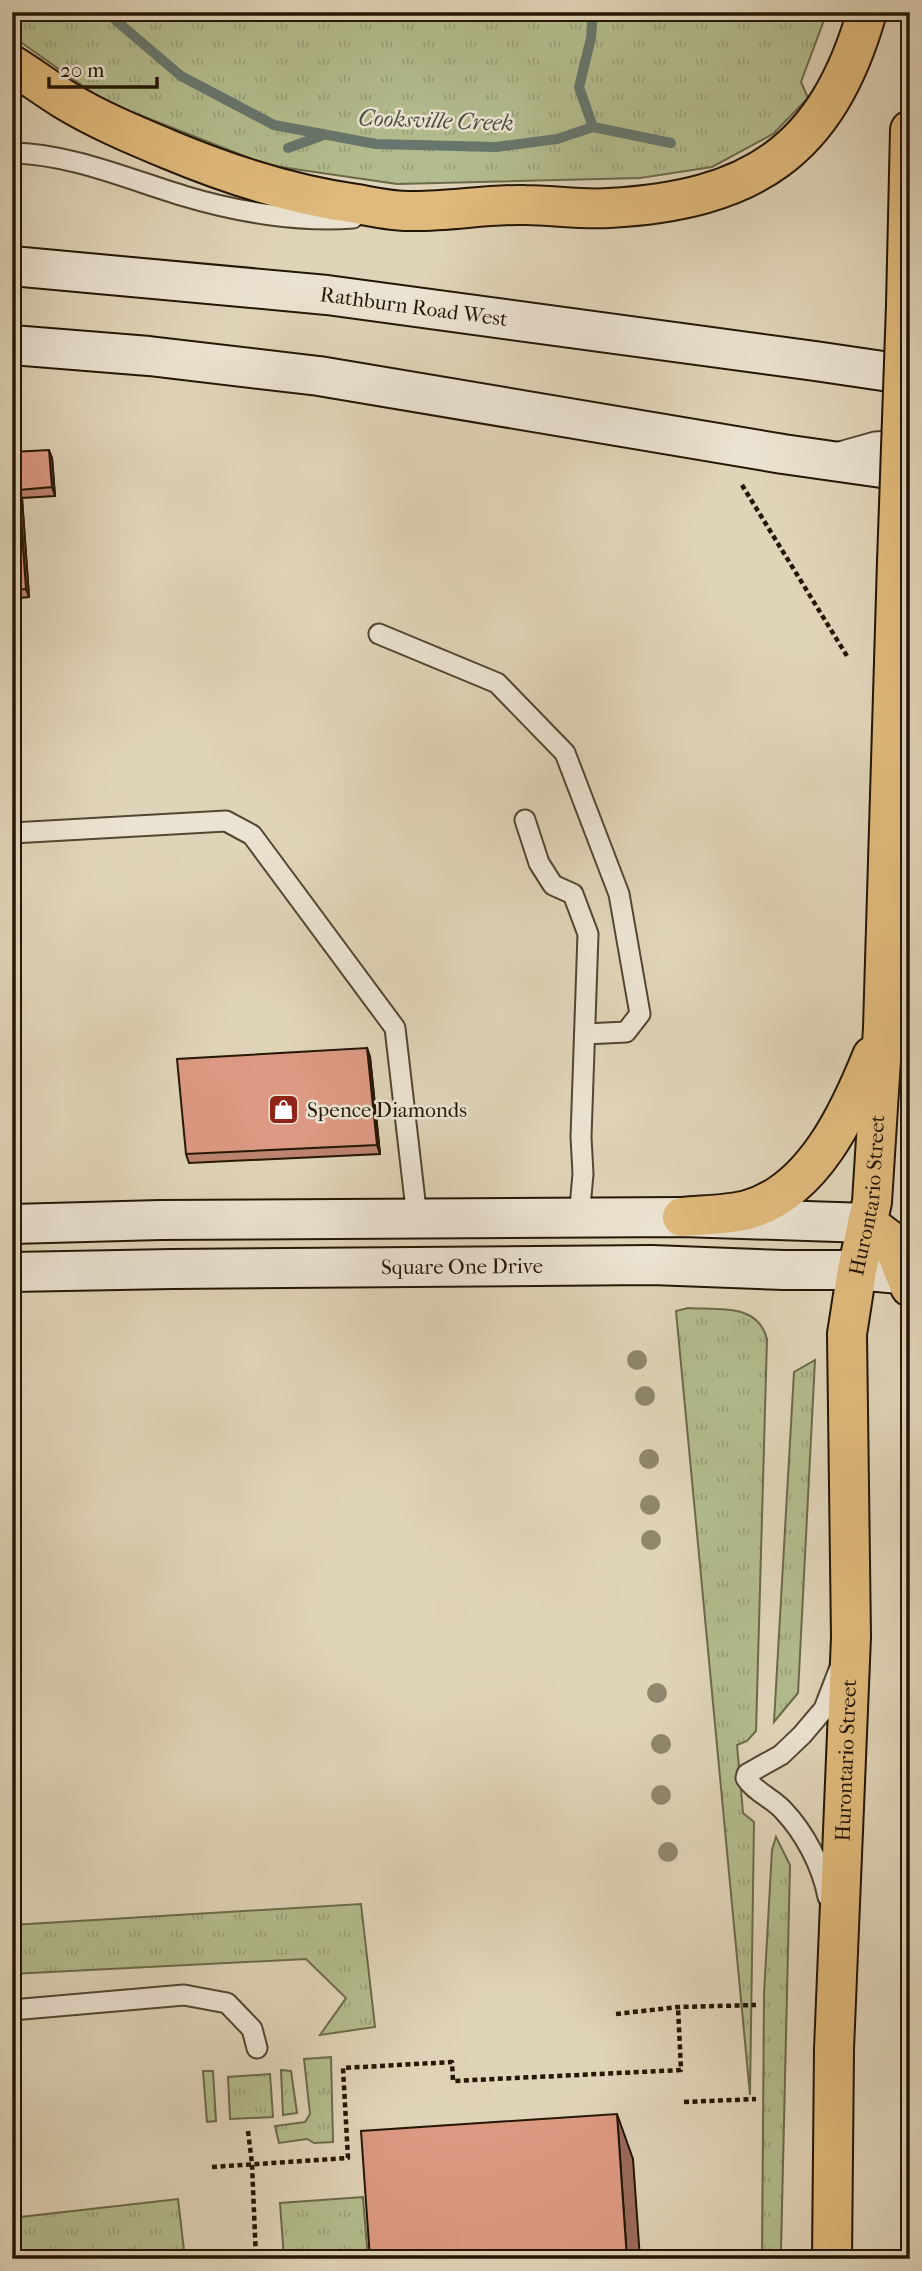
<svg xmlns="http://www.w3.org/2000/svg" width="922" height="2271" viewBox="0 0 922 2271" font-family="'IM FELL French Canon',serif">
<style>
.grass{fill:url(#grass-tufts);stroke:#6c694a;stroke-width:2}
.lines{fill:none;stroke-linecap:round;stroke-linejoin:round}
.stream{stroke:#67776d;stroke-width:10}
.lane-casing{stroke:#534632;stroke-width:23}
.secondary-casing{stroke:#241605;stroke-width:42}
.primary-casing{stroke:#241605;stroke-width:42}
.path{stroke:#241605;stroke-width:4.5;stroke-dasharray:5 3.5;stroke-linecap:butt}
.lane{stroke:#ebe3d1;stroke-width:19}
.secondary{stroke:#ebe3d1;stroke-width:38}
.primary{stroke:#e0ba7c;stroke-width:38}
.primary-bridge-casing{stroke:#241605;stroke-width:42;stroke-linecap:butt}
.primary-bridge{stroke:#e0ba7c;stroke-width:38}
.tree{fill:#90876c}
.wall{fill:#be8471;stroke:#241605;stroke-width:2}
.shaded-wall{fill:#9b6b5c;stroke:#241605;stroke-width:2}
.building{fill:#dd9983;stroke:#241605;stroke-width:2}
.labels{text-anchor:middle;stroke-width:5;stroke-linejoin:round;paint-order:stroke}
.street-label{font-size:21px;fill:#241605;stroke:#ebe3d1}
.poi-label{font-size:21px;fill:#241605;stroke:#ebe3d1;text-anchor:start}
.water-label{font-size:23px;font-style:italic;fill:#4b4f42;stroke:#ebe3d1}
</style>
<defs>
<pattern id="grass-tufts" width="24" height="20" patternUnits="userSpaceOnUse" patternTransform="scale(1.75)"><rect width="24" height="20" fill="#b3bc8e"/><path d="M3 7l-1-3M5 7V3M7 7l1-3M15 17l-1-3M17 17v-4M19 17l1-3" fill="none" stroke="#9aa179"/></pattern>
</defs>
<rect width="100%" height="100%" fill="#e0d4b8"/>
<filter id="stains"><feTurbulence type="fractalNoise" baseFrequency=".00286" numOctaves="4"/><feColorMatrix values="0 0 0 0 .2 0 0 0 0 .09 0 0 0 0 .02 0 0 0 .5 -.17"/></filter>
<radialGradient id="worn" r=".72"><stop offset=".6" stop-color="#630" stop-opacity="0"/><stop offset="1" stop-color="#630" stop-opacity=".3"/></radialGradient>
<g class="grass">
<path d="M12,12H827L801,82L808,98L773,134L712,167L640,178L397,184L267,165L104,101L12,36Z"/>
<path d="M688,1308C719,1310 758,1303 767,1339L756,1731L747,1741L737,1745L743,1813L754,1822L750,2095L676,1311Z"/>
<path d="M815,1360L798,1693L774,1722L794,1372Z"/>
<path d="M776,1837L790,1865L781,2250V2259H762L764,1994L772,1850Z"/>
<path d="M361,1904L375,2027L320,2035L346,1998L306,1959L12,1974V1925Z"/>
<path d="M331,2057L333,2142L314,2143L307,2139L279,2143L275,2126L305,2122L310,2114L304,2059Z"/>
<path d="M281,2070L291,2071L297,2113L283,2115Z"/>
<path d="M203,2071H213L216,2121L207,2122Z"/>
<path d="M270,2074L273,2117L230,2119L228,2077Z"/>
<path d="M363,2197L368,2259H284L280,2203Z"/>
<path d="M178,2199L185,2259H12V2218Z"/>
</g>
<g class="lines">
<g class="stream">
<path d="M106,12L181,76L274,125L376,144L496,147L557,139L593,127L671,143"/>
<path d="M593,127L579,87L591,38L593,12"/>
<path d="M288,148L321,136"/>
</g>
<defs>
<g id="lane">
<path d="M12,153C71,154 128,179 184,196C237,212 298,222 353,218"/>
<path d="M836,453L875,442L905,440"/>
<path d="M379,634L497,683L565,753L619,894L640,1014L626,1032L585,1034"/>
<path d="M525,820L539,863L553,885L573,894L588,934L581,1137L583,1174L579,1218"/>
<path d="M12,833L226,821L252,835L395,1028L417,1218"/>
<path d="M828,1897C822,1866 805,1833 783,1810C772,1798 755,1792 746,1778L747,1774L781,1755L802,1735L824,1709L839,1670"/>
<path d="M12,2010L184,1995L227,2003L252,2029L257,2048"/>
</g>
<g id="secondary">
<path id="s1" d="M12,266L327,295L815,361L910,375"/>
<path d="M12,345L149,356L319,376L783,454L910,472"/>
<path d="M12,1224L160,1220L682,1217L867,1223"/>
<path id="s2" d="M12,1272L172,1269L652,1265L784,1270H857L910,1275"/>
</g>
<g id="primary">
<path d="M12,65C30,76 47,89 65,100C98,120 134,135 170,150C230,175 291,195 357,204C374,207 391,211 409,211C448,212 486,204 525,205C553,205 581,210 609,208C752,200 827,152 867,12"/>
<path d="M906,305L910,130"/>
<path d="M682,1217C703,1215 727,1215 747,1210C813,1192 849,1113 872,1056"/>
<path d="M867,1223L892,1242L910,1287"/>
<path id="s3" d="M832,2259L834,2049L851,1637L847,1334L857,1270L872,1202L883,1028L897,562"/>
</g>
</defs>
<use href="#lane" class="lane-casing"/>
<use href="#secondary" class="secondary-casing"/>
<use href="#primary" class="primary-casing"/>
<g class="path">
<path d="M742,485L847,656"/>
<path d="M616,2014L678,2007L756,2005"/>
<path d="M684,2102L756,2099"/>
<path d="M248,2131L252,2164L256,2259"/>
<path d="M212,2167L348,2158L343,2068L452,2062L453,2081L681,2070L678,2007"/>
</g>
<use href="#lane" class="lane"/>
<use href="#secondary" class="secondary"/>
<use href="#primary" class="primary"/>
<defs>
<path id="primary-bridge" d="M897,562L906,305"/>
</defs>
<use href="#primary-bridge" class="primary-bridge-casing"/>
<use href="#primary-bridge" class="primary-bridge"/>
</g>
<g class="tree">
<circle cx="637" cy="1360" r="10"/>
<circle cx="645" cy="1396" r="10"/>
<circle cx="649" cy="1459" r="10"/>
<circle cx="650" cy="1505" r="10"/>
<circle cx="651" cy="1540" r="10"/>
<circle cx="657" cy="1693" r="10"/>
<circle cx="661" cy="1744" r="10"/>
<circle cx="661" cy="1795" r="10"/>
<circle cx="668" cy="1852" r="10"/>
</g>
<g class="wall">
<path d="M12,452L52,458L55,496L22,498L29,597L12,599Z"/>
<path d="M367,1048L370,1057L380,1154L189,1163L186,1154Z"/>
</g>
<g class="shaded-wall">
<path d="M49,450L52,458L55,496L52,487Z"/>
<path d="M19,490L22,498L29,597L26,589Z"/>
<path d="M367,1048L370,1057L380,1154L377,1145Z"/>
<path d="M617,2114L633,2159L640,2259H627Z"/>
</g>
<g class="building">
<path d="M49,450L52,487L19,490L26,589L12,590V452Z"/>
<path d="M367,1048L377,1145L186,1154L177,1059Z"/>
<path d="M617,2114L627,2259H370L361,2131Z"/>
</g>
<defs>
<symbol id="shop-square" viewBox="-11 -11 22 22"><rect x="-9" y="-9" width="18" height="18" rx="4" fill="#8f2418" stroke="#ebe3d1"/><path d="M-5-2.5h2.3a2.7 3.5 0 0 1 5.4 0H5L5.5 6h-11ZM-1.5-2.5h3a1.5 2.3 0 0 0-3 0Z" fill="#fff"/></symbol>
</defs>
<g fill-rule="evenodd">
<use href="#shop-square" x="266" y="1092" width="35" height="35"/>
</g>
<g class="labels">
<g class="street-label">
<text dy="7" stroke="none"><textPath href="#s1" startOffset="404">Rathburn Road West</textPath></text>
<text dy="7" stroke="none"><textPath href="#s3" startOffset="1066">Hurontario Street</textPath></text>
<text dy="7" stroke="none"><textPath href="#s2" startOffset="450">Square One Drive</textPath></text>
<text dy="7" stroke="none"><textPath href="#s3" startOffset="499">Hurontario Street</textPath></text>
</g>
<g class="poi-label">
<text x="307" y="1117">Spence Diamonds</text>
</g>
<g class="water-label">
<text transform="translate(436 120) rotate(2)" y="8">Cooksville Creek</text>
</g>
</g>
<rect width="922" height="2271" fill="none" stroke="#e0d4b8" stroke-width="42"/>
<rect x="14" y="14" width="894" height="2243" fill="none" stroke="#241605" stroke-width="3.5"/>
<rect x="21" y="21" width="880" height="2229" fill="none" stroke="#241605" stroke-width="2"/>
<path d="M49 77v10h108v-10" fill="none" stroke="#241605" stroke-width="3.5"/>
<text x="60" y="77" font-size="21" fill="#241605" stroke="#ebe3d1" stroke-width="5" paint-order="stroke">20 m</text>
<rect width="100%" height="100%" filter="url(#stains)"/>
<rect width="100%" height="100%" fill="url(#worn)"/>
</svg>
